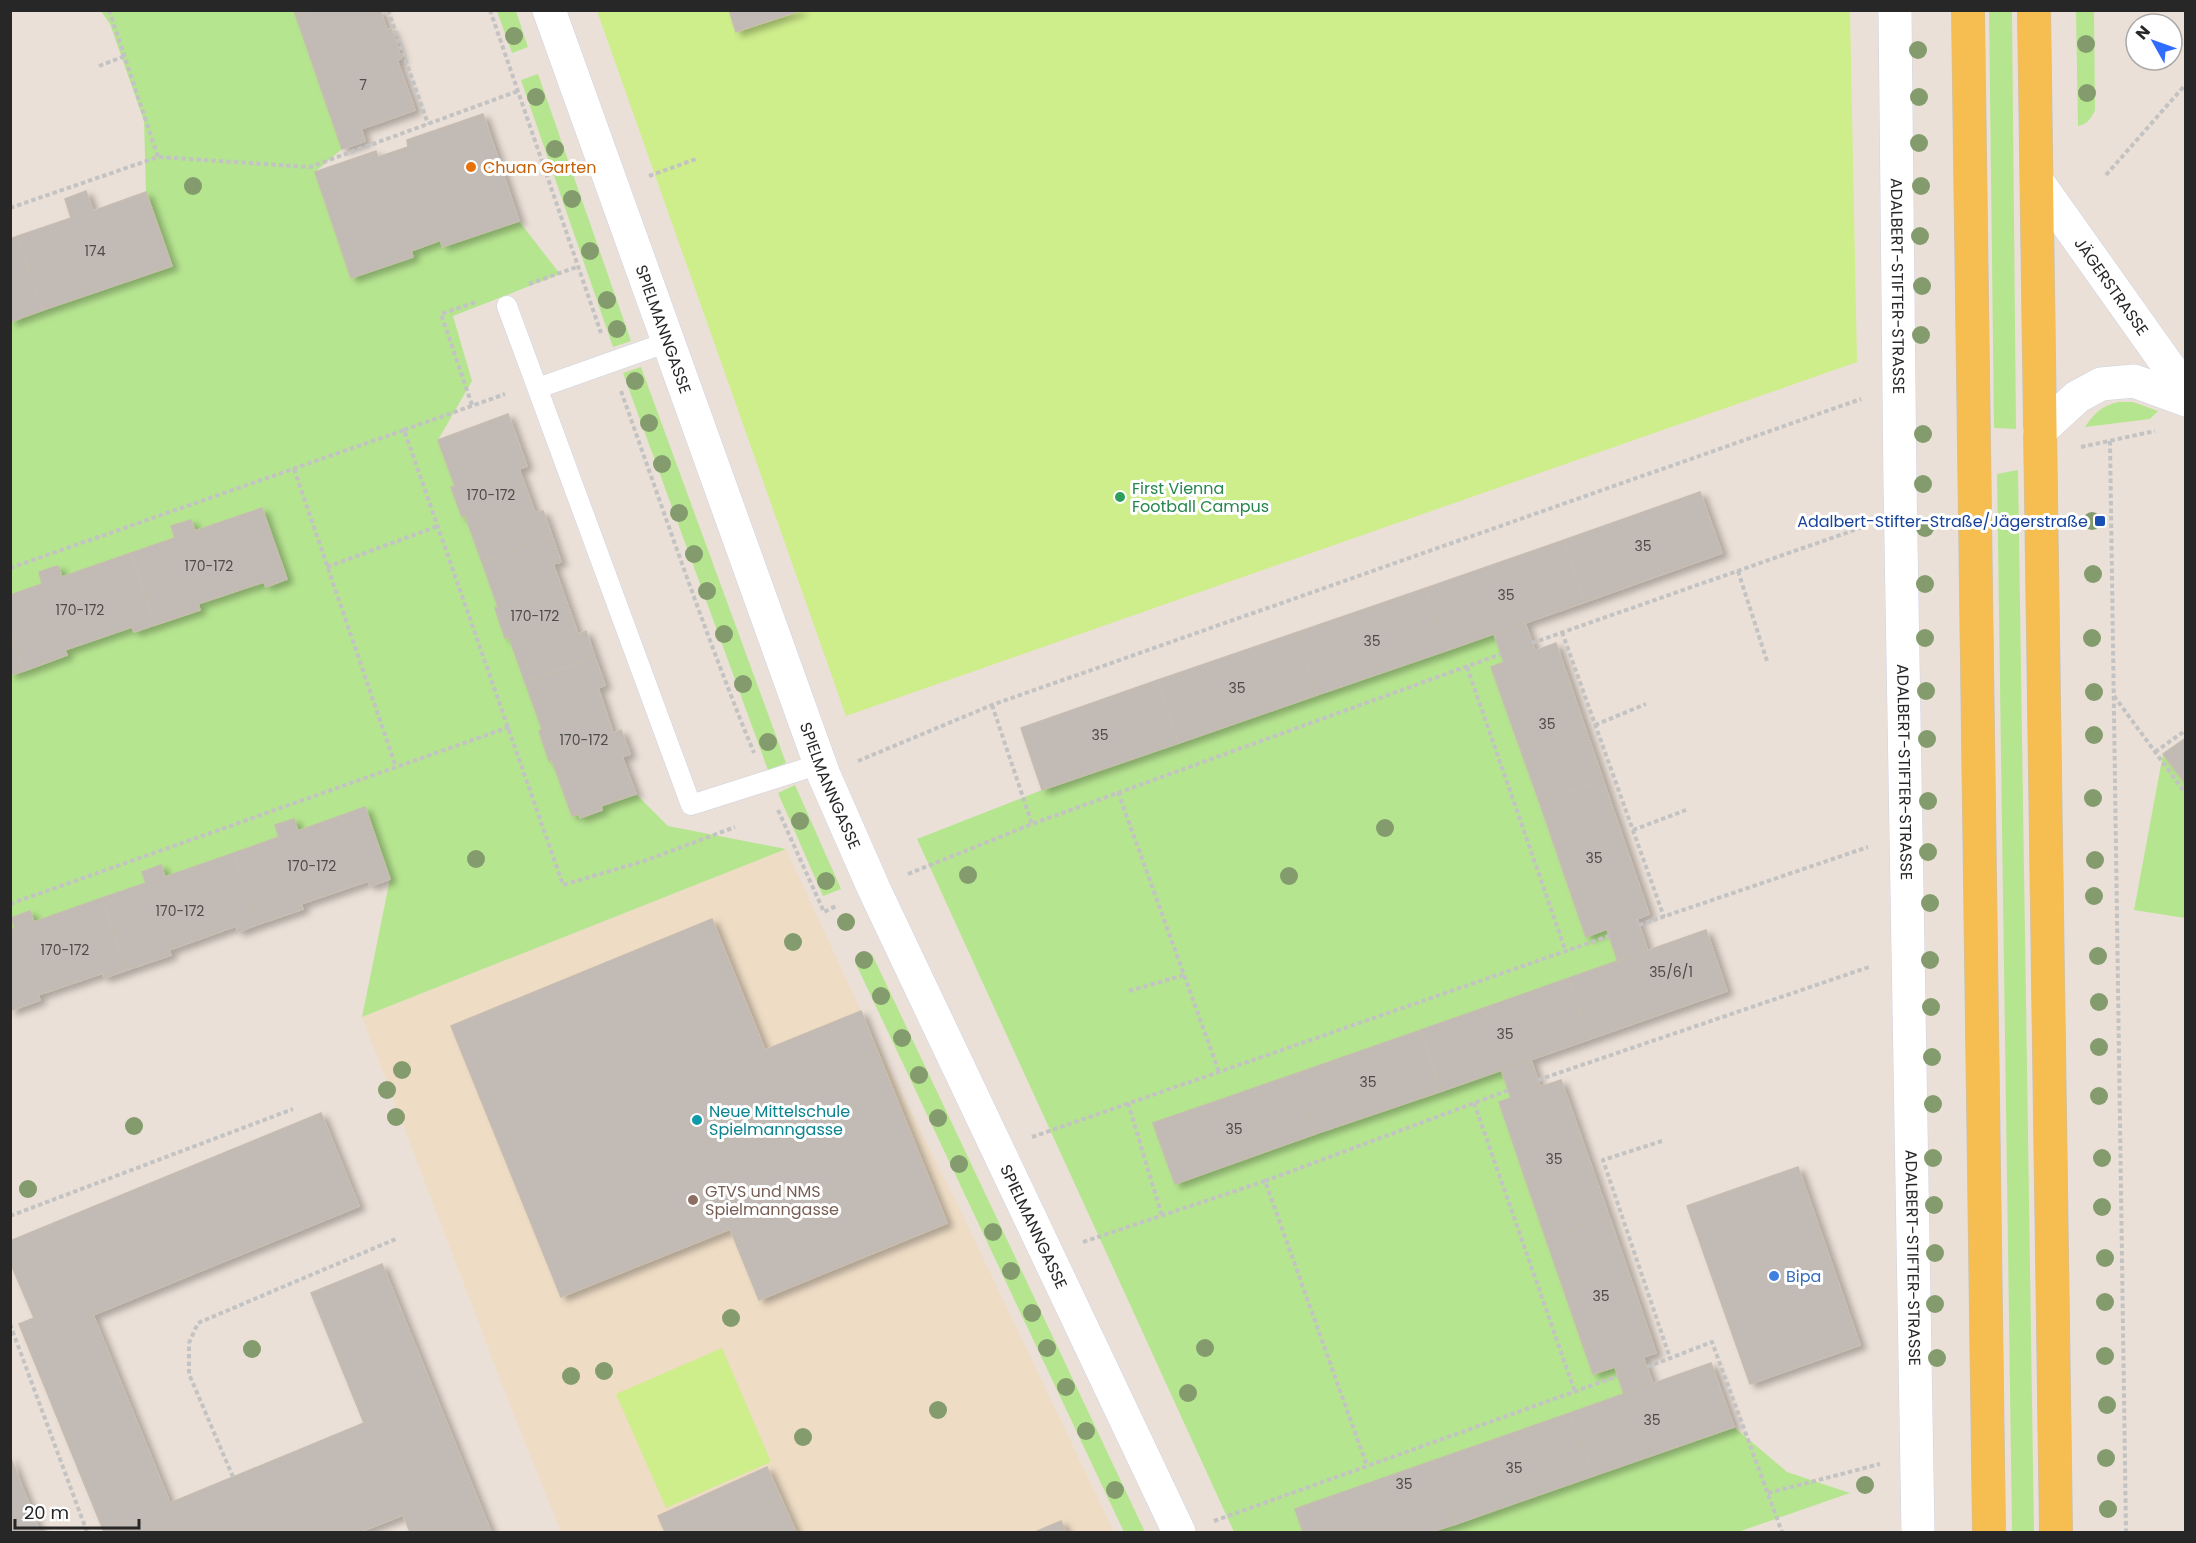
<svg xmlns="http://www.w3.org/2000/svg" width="2196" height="1543" viewBox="0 0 2196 1543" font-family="Poppins,sans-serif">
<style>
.education{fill:#eedcc5}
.green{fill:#b6e590}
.pitch{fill:#ceed8b}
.building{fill:#c2bab4;stroke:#c6bcb1;stroke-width:1.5;filter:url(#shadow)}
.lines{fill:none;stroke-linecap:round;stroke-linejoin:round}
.lane-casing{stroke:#cdd3e1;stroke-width:21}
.street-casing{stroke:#cdd3e1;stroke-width:34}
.secondary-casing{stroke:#cdd3e1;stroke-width:34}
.primary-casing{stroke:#c3c3c3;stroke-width:34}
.path{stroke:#c3c3c3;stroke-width:4;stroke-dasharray:4.5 3;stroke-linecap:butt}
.lane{stroke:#fff;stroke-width:20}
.street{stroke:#fff;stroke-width:33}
.secondary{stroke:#fff;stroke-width:33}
.primary{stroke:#f6be51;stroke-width:33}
.tree{fill:#849c6d}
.food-dot{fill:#e8710a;stroke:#fff;stroke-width:2}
.leisure-dot{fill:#2e9e5b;stroke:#fff;stroke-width:2}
.transit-dot{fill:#1a4fb4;stroke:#fff;stroke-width:2}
.culture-dot{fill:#0f9aa8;stroke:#fff;stroke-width:2}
.education-dot{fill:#8d6e63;stroke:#fff;stroke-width:2}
.shop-dot{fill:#3f7fe0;stroke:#fff;stroke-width:2}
.labels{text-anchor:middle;stroke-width:6;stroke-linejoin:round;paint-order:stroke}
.number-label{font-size:14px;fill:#4e4c4a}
.food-label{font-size:16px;fill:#c56008;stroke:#fff;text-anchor:start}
.street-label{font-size:16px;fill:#272727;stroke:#fff}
.leisure-label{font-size:16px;fill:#27864d;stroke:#fff;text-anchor:start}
.transit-label{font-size:16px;fill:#164399;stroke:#fff;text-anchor:end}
.culture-label{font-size:16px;fill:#0d838f;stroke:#fff;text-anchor:start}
.education-label{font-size:16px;fill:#785e54;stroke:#fff;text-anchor:start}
.shop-label{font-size:16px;fill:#366cbe;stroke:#fff;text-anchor:start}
</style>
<defs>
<filter id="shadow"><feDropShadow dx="6" dy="4" stdDeviation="3" flood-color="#0004"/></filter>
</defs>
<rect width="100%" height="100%" fill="#ebe0d7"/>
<path class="education" d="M786,849L861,1011L964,1218L1114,1532H561L515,1418L362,1017Z"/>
<g class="green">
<path d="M101,11H294L342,149L315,172L351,278L413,257L411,251L441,240L443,247L519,221L560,274L453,316L472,381L438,440L455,486L451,487L462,516L465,515L498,607L495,609L505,637H509L542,729L539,731L549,760H552L581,818L602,810L601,806L636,794L668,826L786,849L362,1017L390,879L365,807L298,831L275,825L279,837L165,877L161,866L143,872L146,883L34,922L30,911L11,918L15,928L11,930L10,675L67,655L65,650L132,627L135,632L200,610L198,604L264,582L266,587L286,579L262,508L195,531L191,520L172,526L175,538L62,577L58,566L39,572L42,584L11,595L10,322L171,265L146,192L144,121L110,24Z"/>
<path d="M497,11H516L528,47L512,53Z"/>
<path d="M1989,11H2012L2016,429L1994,428Z"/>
<path d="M2076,11H2094L2095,110C2092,117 2087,125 2078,126Z"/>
<path d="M538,74L631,341L613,347L521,80Z"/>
<path d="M641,367L786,763L768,770L623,373Z"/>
<path d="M2118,402H2133L2158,411L2150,419L2085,427C2094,413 2102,406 2118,402Z"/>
<path d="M2018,470L2034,1532H2012L1997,474Z"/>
<path d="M1494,634L1504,662L1491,667L1586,936L1607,929L1618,962L1153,1123L1175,1184L1501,1069L1511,1098L1499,1102L1593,1374L1615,1367L1624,1394L1295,1509L1303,1532H1234L917,839L1042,790Z"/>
<path d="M2163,754L2185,784V918L2134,910Z"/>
<path d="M795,785L841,889L823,896L778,793Z"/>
<path d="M872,954L1145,1532H1124L855,962Z"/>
<path d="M1734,1427L1787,1472L1850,1493L1738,1532H1431Z"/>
</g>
<g class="pitch">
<path d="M597,11H1850L1857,362L846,716Z"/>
<path d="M722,1348L771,1462L666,1508L616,1394Z"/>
</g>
<g class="building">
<path d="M294,10H312L296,16Z"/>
<path d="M312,10H380L387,30L391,29L397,45L401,59L397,60L415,110L361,129L365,141L342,149L296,16Z"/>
<path d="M729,10H802L736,32Z"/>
<path d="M483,114L519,221L442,247L441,240L411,251L413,257L351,278L315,172L376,151L378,157L408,147L407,140Z"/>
<path d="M86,191L93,211L146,192L172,266L43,310L18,236L71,218L65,199Z"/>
<path d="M18,236L43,310L10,322V239Z"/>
<path d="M508,414L527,466L519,469L535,513L543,511L552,536L482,562L465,515L462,517L451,487L455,486L438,440Z"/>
<path d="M1700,492L1722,553L1585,602L1564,540Z"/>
<path d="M262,508L287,579L266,587L264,582L198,604L200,610L155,625L131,553L175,538L171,526L191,520L195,531Z"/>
<path d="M552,536L561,562L553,564L578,634L586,631L595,657L525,682L509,637L505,638L495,608L498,607L482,562Z"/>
<path d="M1564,540L1585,602L1448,650L1426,588Z"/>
<path d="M131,553L155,625L134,632L132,627L65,650L67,655L24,671L10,632V595L42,584L39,572L48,569L58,566L62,577Z"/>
<path d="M1426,588L1448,650L1317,695L1295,633Z"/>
<path d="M1525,623L1535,651L1556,643L1603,780L1539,801L1491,667L1504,662L1494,634Z"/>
<path d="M10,632L24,671L10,675Z"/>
<path d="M1295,633L1317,695L1179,743L1158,680Z"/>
<path d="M595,657L605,685L598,688L613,733L621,730L630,754L622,757L636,794L601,806L602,810L580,818L579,814L572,816L552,760L549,761L539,731L542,729L525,682Z"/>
<path d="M1158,680L1179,743L1042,790L1021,728Z"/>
<path d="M2186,738V784L2163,754Z"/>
<path d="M1603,780L1649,914L1637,919L1648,951L1618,962L1607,929L1586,937L1539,801Z"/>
<path d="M365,807L390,879L370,886L368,881L301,904L303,909L259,924L234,853L279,837L275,825L294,819L298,831Z"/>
<path d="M234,853L259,924L238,932L236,926L169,950L171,955L127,970L102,898L146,883L142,872L161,865L165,877Z"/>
<path d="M102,898L127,970L104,978L103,973L38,995L40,1000L10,1011V930L15,928L11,918L30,911L34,922Z"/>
<path d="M712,919L765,1050L861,1011L947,1223L759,1300L730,1229L561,1297L451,1026Z"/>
<path d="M1706,930L1727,991L1590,1039L1569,978Z"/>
<path d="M1569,978L1590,1039L1442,1091L1421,1030Z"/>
<path d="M1421,1030L1442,1091L1315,1134L1295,1074Z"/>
<path d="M1531,1060L1540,1087L1561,1080L1609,1216L1546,1239L1499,1102L1511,1098L1501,1069Z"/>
<path d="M1295,1074L1315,1134L1175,1184L1153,1123Z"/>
<path d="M321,1113L359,1206L93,1315L170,1503L364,1423L311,1293L382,1264L491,1532H410L403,1515L360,1532H104L19,1324L34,1318L10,1262V1241Z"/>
<path d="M1798,1167L1860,1345L1750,1384L1687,1206Z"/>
<path d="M1609,1216L1656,1353L1643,1357L1653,1384L1624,1394L1615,1367L1593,1374L1546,1239Z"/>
<path d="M1711,1363L1734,1427L1593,1476L1570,1413Z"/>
<path d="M1570,1413L1593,1476L1456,1524L1435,1460Z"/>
<path d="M10,1456L40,1532H10Z"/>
<path d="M1435,1460L1456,1524L1431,1532H1303L1295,1509Z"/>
<path d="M767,1467L796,1532H665L658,1516Z"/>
<path d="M1061,1521L1066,1532H1035Z"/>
</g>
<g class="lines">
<defs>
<g id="lane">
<path d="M507,306L691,805L820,764"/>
<path d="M538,388L668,342"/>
</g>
<g id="street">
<path id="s1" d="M549,10L824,775L874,889L1179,1532"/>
<path id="s2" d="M1895,10L1900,484L1918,1532"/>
</g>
<g id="secondary">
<path id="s3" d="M2037,181L2186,391"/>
<path d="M2040,431L2077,397L2101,384L2134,381L2186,400"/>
</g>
<g id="primary">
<path d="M1968,10L1989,1532"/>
<path d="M2034,10L2056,1532"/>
</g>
</defs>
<use href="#lane" class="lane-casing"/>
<use href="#street" class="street-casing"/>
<use href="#secondary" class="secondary-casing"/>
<use href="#primary" class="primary-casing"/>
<g class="path">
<path d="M109,10L158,157"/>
<path d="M388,10L428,124"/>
<path d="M490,10L601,333"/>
<path d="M99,66L125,56"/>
<path d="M2106,175L2186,84"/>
<path d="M649,176L696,159"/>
<path d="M10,208L158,157L310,167L518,91"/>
<path d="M529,284L577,267"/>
<path d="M621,391C664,512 705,634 754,753"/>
<path d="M472,405L441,314L476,302"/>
<path d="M404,430L505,394"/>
<path d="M2110,441L2126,1532"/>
<path d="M2081,447L2155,431"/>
<path d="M294,469L396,767"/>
<path d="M327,567L438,526"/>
<path d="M10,568L404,430L563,885L647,860L735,827"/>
<path d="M1738,571L1767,661"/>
<path d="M1562,632L1664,917"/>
<path d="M1532,643L1863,527"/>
<path d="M1467,667L1566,952"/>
<path d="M2114,696L2186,794"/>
<path d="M992,705L1032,824"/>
<path d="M1595,725L1646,704"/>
<path d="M2155,752L2186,730"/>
<path d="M858,761L992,705L1861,399"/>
<path d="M1118,792L1219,1072"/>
<path d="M778,810L824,912L838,905"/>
<path d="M1633,830L1686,810"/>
<path d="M908,874L1032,824L1501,654"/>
<path d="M10,904L509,727"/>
<path d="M1639,925L1868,847"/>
<path d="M1129,991L1184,975"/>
<path d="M1538,1080L1869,967"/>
<path d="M1128,1103L1162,1216"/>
<path d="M1474,1103L1575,1392"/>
<path d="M1032,1137L1609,936"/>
<path d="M1662,1141L1603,1160L1670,1358"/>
<path d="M1265,1181L1509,1090"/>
<path d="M10,1216L293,1109"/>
<path d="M1083,1242L1265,1181L1367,1466"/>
<path d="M10,1324L87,1532"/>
<path d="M1647,1367L1712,1342L1782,1532"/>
<path d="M233,1477L189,1374V1343L198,1323L398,1238"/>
<path d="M1768,1493L1880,1464"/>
<path d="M1214,1521L1618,1376"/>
</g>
<use href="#lane" class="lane"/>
<use href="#street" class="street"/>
<use href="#secondary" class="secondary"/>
<use href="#primary" class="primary"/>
</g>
<g class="tree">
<circle cx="514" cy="36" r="9"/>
<circle cx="2086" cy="44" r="9"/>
<circle cx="1918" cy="50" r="9"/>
<circle cx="2087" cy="93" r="9"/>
<circle cx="536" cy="97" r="9"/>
<circle cx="1919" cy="97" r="9"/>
<circle cx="1919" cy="143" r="9"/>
<circle cx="555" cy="149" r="9"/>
<circle cx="193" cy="186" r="9"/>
<circle cx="1921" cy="186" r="9"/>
<circle cx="572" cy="199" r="9"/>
<circle cx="1920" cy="236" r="9"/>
<circle cx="590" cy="251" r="9"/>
<circle cx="1922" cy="286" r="9"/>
<circle cx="607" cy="300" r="9"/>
<circle cx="617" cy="329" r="9"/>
<circle cx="1921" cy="335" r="9"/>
<circle cx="635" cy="381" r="9"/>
<circle cx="649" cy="423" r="9"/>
<circle cx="1923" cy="434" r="9"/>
<circle cx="662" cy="464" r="9"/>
<circle cx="1923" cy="484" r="9"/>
<circle cx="679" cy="513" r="9"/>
<circle cx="2092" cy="521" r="9"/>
<circle cx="1925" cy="528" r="9"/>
<circle cx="694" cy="554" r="9"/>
<circle cx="2093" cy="574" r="9"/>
<circle cx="1925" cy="584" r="9"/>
<circle cx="707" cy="591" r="9"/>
<circle cx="724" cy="634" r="9"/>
<circle cx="1925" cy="638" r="9"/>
<circle cx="2092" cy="638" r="9"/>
<circle cx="743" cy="684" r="9"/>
<circle cx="1926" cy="691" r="9"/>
<circle cx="2094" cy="692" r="9"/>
<circle cx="2094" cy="735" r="9"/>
<circle cx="1927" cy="739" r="9"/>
<circle cx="768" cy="742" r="9"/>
<circle cx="2093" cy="798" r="9"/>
<circle cx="1928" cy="801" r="9"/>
<circle cx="800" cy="821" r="9"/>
<circle cx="1385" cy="828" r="9"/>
<circle cx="1928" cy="852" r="9"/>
<circle cx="476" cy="859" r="9"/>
<circle cx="2095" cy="860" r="9"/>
<circle cx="968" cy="875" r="9"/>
<circle cx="1289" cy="876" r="9"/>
<circle cx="826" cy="881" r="9"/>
<circle cx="2094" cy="896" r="9"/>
<circle cx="1930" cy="903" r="9"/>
<circle cx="846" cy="922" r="9"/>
<circle cx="793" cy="942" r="9"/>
<circle cx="2098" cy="956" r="9"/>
<circle cx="864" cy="960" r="9"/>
<circle cx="1930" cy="960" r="9"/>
<circle cx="881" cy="996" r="9"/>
<circle cx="2099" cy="1002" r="9"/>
<circle cx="1931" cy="1007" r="9"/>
<circle cx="902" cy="1038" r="9"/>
<circle cx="2099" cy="1047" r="9"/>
<circle cx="1932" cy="1057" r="9"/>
<circle cx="402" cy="1070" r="9"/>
<circle cx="919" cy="1075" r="9"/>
<circle cx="387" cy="1090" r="9"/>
<circle cx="2099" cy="1096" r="9"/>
<circle cx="1933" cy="1104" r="9"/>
<circle cx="396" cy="1117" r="9"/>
<circle cx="938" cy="1118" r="9"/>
<circle cx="134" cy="1126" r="9"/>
<circle cx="1933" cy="1158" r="9"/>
<circle cx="2102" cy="1158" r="9"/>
<circle cx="959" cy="1164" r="9"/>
<circle cx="28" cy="1189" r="9"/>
<circle cx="1934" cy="1205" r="9"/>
<circle cx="2102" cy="1207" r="9"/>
<circle cx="993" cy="1232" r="9"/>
<circle cx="1935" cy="1253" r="9"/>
<circle cx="2105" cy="1258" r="9"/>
<circle cx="1011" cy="1271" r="9"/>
<circle cx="2105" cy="1302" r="9"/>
<circle cx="1935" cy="1304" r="9"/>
<circle cx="1032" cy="1313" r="9"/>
<circle cx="731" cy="1318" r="9"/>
<circle cx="1047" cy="1348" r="9"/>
<circle cx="1205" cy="1348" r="9"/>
<circle cx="252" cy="1349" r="9"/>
<circle cx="2105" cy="1356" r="9"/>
<circle cx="1937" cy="1358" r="9"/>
<circle cx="604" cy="1371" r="9"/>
<circle cx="571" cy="1376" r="9"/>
<circle cx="1066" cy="1387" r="9"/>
<circle cx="1188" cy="1393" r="9"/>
<circle cx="2107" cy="1405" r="9"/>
<circle cx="938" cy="1410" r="9"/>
<circle cx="1086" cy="1431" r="9"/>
<circle cx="803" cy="1437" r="9"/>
<circle cx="2106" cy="1458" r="9"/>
<circle cx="1865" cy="1485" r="9"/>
<circle cx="1115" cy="1490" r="9"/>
<circle cx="2108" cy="1509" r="9"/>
</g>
<circle class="food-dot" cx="471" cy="167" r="6"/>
<circle class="leisure-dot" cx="1120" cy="497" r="6"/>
<rect class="transit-dot" x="2094" y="515" width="12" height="12" rx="3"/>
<circle class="culture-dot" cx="697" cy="1120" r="6"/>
<circle class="education-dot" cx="693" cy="1200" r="6"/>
<circle class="shop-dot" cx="1774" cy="1276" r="6"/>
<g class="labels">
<g class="number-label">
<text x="363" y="90">7</text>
<text x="95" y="256">174</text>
<text x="491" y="500">170-172</text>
<text x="1643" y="551">35</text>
<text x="209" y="571">170-172</text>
<text x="1506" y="600">35</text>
<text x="80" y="615">170-172</text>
<text x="535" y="621">170-172</text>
<text x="1372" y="646">35</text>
<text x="1237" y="693">35</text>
<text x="1547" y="729">35</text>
<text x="1100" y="740">35</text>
<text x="584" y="745">170-172</text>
<text x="1594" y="863">35</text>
<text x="312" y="871">170-172</text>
<text x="180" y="916">170-172</text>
<text x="65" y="955">170-172</text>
<text x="1671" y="977">35/6/1</text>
<text x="1505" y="1039">35</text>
<text x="1368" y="1087">35</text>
<text x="1234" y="1134">35</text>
<text x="1554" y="1164">35</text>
<text x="1601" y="1301">35</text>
<text x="1652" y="1425">35</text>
<text x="1514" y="1473">35</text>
<text x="1404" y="1489">35</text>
</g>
<g class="food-label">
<text x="483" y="173">Chuan Garten</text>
</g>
<g class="street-label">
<text dy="6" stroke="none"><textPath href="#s2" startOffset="276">ADALBERT-STIFTER-STRASSE</textPath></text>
<text dy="6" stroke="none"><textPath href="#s3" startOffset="129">JÄGERSTRASSE</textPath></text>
<text dy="6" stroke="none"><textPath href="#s1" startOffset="339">SPIELMANNGASSE</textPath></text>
<text dy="6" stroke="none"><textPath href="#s2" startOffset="762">ADALBERT-STIFTER-STRASSE</textPath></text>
<text dy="6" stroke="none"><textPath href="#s1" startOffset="825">SPIELMANNGASSE</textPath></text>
<text dy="6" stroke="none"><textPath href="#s1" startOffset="1311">SPIELMANNGASSE</textPath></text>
<text dy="6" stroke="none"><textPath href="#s2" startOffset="1248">ADALBERT-STIFTER-STRASSE</textPath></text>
</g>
<g class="leisure-label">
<text x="1132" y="494">First Vienna<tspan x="1132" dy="18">Football Campus</tspan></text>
</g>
<g class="transit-label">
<text x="2088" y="527">Adalbert-Stifter-Straße/Jägerstraße</text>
</g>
<g class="culture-label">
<text x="709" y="1117">Neue Mittelschule<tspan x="709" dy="18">Spielmanngasse</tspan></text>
</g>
<g class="education-label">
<text x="705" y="1197">GTVS und NMS<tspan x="705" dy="18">Spielmanngasse</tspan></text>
</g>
<g class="shop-label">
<text x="1786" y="1282">Bipa</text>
</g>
</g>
<rect width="2196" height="1543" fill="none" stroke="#272727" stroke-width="24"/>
<g transform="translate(2154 42) rotate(310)"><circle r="28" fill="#ffffff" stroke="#a9a9a9" stroke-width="1.5"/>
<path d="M0-4.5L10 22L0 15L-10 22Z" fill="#306dff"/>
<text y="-9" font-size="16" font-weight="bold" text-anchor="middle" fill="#272727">N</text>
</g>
<path d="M15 1519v9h124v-9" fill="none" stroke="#272727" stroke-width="3"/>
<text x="24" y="1519" font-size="18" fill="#272727" stroke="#ffffff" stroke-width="4.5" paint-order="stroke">20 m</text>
</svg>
